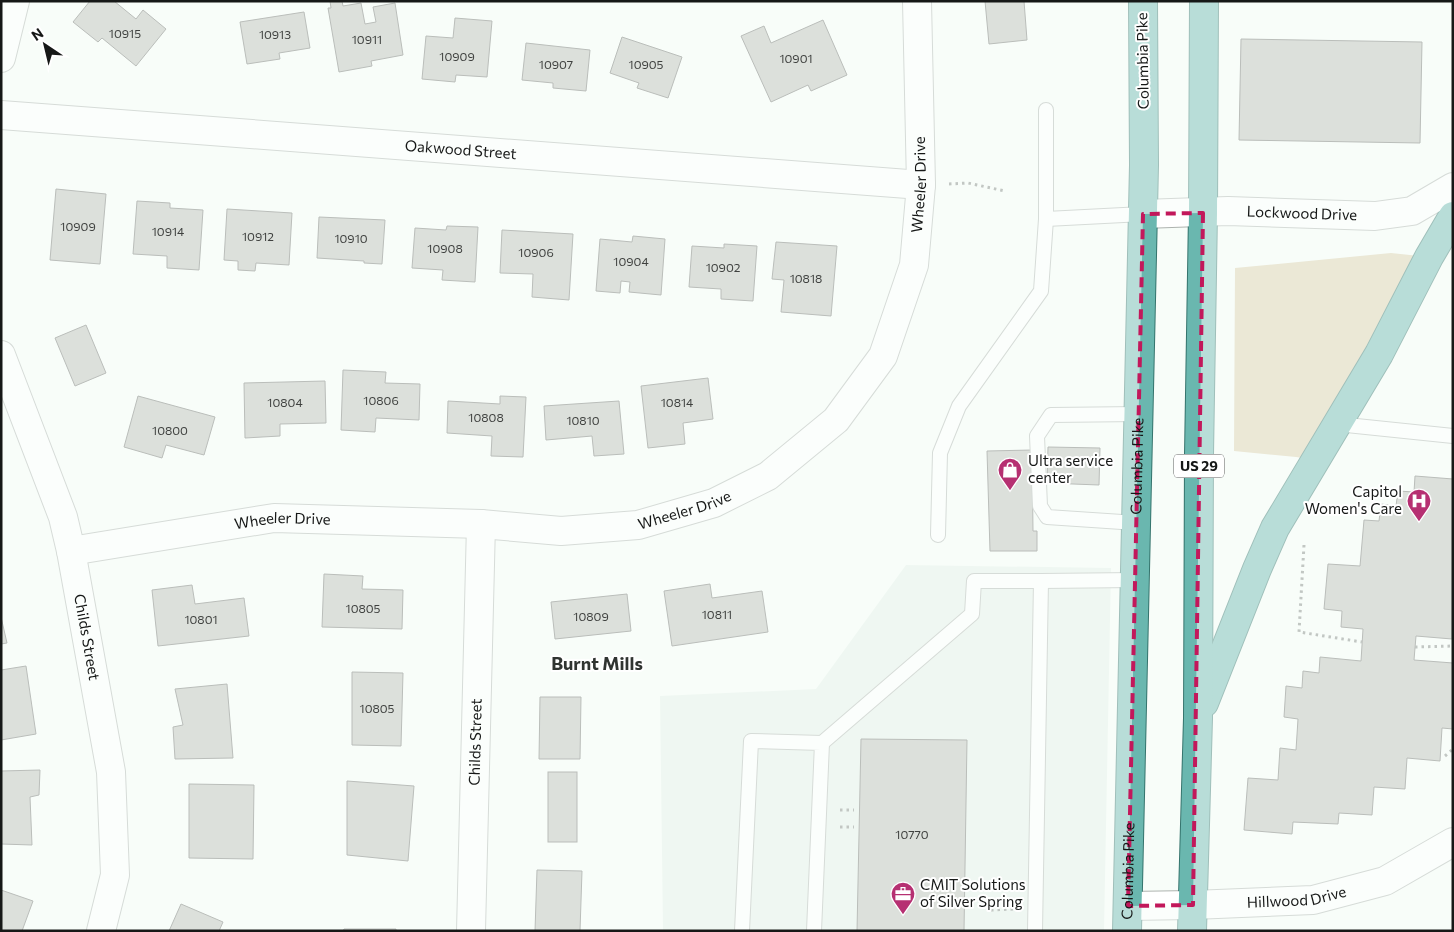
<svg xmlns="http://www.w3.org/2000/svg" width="1454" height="932" viewBox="0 0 1454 932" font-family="Commissioner,sans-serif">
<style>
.built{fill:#e5f0e8}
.green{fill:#dbceab}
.building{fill:#babcb7;stroke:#70716d}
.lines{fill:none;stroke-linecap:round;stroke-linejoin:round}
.service-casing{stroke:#aeb3af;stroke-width:16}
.minor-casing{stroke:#aeb3af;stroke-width:30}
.tertiary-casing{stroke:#aeb3af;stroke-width:30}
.trunk-casing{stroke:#35746d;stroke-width:30}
.path{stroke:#818582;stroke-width:3;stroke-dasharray:2.5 4;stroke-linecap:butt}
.service{stroke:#fff;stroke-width:14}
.minor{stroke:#fff;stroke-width:28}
.tertiary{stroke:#fff;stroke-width:28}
.trunk{stroke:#6ab7af;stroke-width:28}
.marked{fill:none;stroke:#c2185b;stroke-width:4;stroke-dasharray:10 6;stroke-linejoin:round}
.labels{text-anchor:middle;stroke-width:4;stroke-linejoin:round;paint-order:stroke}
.number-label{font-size:12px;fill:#3f413f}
.shield{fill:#fff;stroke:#5c5d5d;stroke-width:1}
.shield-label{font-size:14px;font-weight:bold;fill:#161817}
.street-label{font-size:15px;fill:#161817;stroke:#fff}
.poi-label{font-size:15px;fill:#161817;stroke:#fff;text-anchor:start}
.quarter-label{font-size:18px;font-weight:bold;fill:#303431;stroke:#fff}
</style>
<rect width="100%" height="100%" fill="#f8fdf9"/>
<path class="built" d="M906,565L1111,568L1104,931H663L660,696L816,689Z"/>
<path class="green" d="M1391,253L1429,257L1316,460L1296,457L1234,451L1235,268Z"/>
<g class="building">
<path d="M90,1H114L136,19L143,10L166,29L136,66L102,38L98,42L73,22Z"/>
<path d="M330,1H342L343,6L361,3L365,24L376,22L373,7L395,3L403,55L371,61L372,66L339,72L328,8H331Z"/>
<path d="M985,1H1024L1027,40L989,44Z"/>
<path d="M304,12L310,48L279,53L280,59L247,64L240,22Z"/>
<path d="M455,18L492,21L487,77L456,75L455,82L422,79L426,36L453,38Z"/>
<path d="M823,20L847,75L811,91L808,85L771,102L741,36L764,26L771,43Z"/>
<path d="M622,37L682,57L668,98L637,88L639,83L610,73Z"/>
<path d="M1241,39L1422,42L1420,143L1239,140Z"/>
<path d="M526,43L590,50L586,91L553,88V83L522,80Z"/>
<path d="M56,189L106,194L100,264L50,260Z"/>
<path d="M137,201L170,203V208L203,210L199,270L167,268V256L133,254Z"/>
<path d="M227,209L292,213L289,265L256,263L255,271L238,270V261L224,260Z"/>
<path d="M319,217L385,220L382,264L364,263V261L317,258Z"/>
<path d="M447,226L478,227L475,282L442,280L443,270L412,268L415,228L446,230Z"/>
<path d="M502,230L573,234L569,300L532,297L533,274L500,273Z"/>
<path d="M633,236L665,239L661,295L629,292L630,282L621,281L620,293L596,291L600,239L632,242Z"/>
<path d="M776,242L837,246L831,316L781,312L784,280L772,279Z"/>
<path d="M724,244L757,246L753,301L721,299V289L689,287L692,246L724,248Z"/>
<path d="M86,325L106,373L75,386L55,338Z"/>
<path d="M343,370L386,372L385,383L420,384L419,420L376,418L375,432L341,430Z"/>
<path d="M708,378L713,419L683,423L685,444L648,448L641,386Z"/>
<path d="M325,381L326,423L280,424V436L245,438L244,383Z"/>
<path d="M138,396L215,417L204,455L166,445L162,458L124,447Z"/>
<path d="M500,396L526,397L523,457L491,456L492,436L447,433L448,401L500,404Z"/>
<path d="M619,401L624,454L594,456L592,436L546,440L544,406Z"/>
<path d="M1048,447L1100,448L1099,485L1047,483Z"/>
<path d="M1032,450L1033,531H1037V551H990L987,451Z"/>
<path d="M1415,476L1453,479L1452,639L1416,636L1414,660L1453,663V729L1442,728L1440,761L1407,758L1405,789L1374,787L1372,815L1339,813L1338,824L1293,822L1292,834L1244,830L1248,778L1278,780L1280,748L1296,750L1298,719L1284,717L1286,686L1302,688L1303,671L1319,673L1320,657L1361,661L1363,629L1341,627L1342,611L1324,609L1328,564L1360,566L1364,520L1379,521L1381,504L1396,506L1398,491L1414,492Z"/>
<path d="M324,574L363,576L362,589L403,590L402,629L322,627Z"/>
<path d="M710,584L712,598L762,591L768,632L672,646L664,591Z"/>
<path d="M192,585L195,604L244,598L249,636L158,646L152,590Z"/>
<path d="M627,594L631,631L555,639L551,602Z"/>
<path d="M1,617L7,643L1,644Z"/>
<path d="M26,666L36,734L1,740V670Z"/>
<path d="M352,672L403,673L401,746L352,745Z"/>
<path d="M227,684L233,758L175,759L173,727L183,725L175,689Z"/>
<path d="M540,697H581L580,759H539Z"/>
<path d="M861,739L967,740L964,931H857Z"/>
<path d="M40,770L39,795L30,797L32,845L1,844V771Z"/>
<rect x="548" y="772" width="29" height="70"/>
<path d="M347,781L414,786L408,861L347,855Z"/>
<path d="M189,784L254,785L253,859L189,858Z"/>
<path d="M537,870L582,871L580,931H535Z"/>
<path d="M1,890L33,901L22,931H1Z"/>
<path d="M181,904L223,922L219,931H169Z"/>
<path d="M344,929H396V931H343Z"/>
</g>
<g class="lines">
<defs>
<g id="service">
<path d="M1046,219L1143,214"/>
<path d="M1337,424L1453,436"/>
<path d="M1137,523L1047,517L1040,506L1037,436L1051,415L1139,414"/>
<path d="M938,535L940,453L959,406L1041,291L1046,219V110"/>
<path d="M1041,581L1136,580"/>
<path d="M822,743L972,614L974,581H1041L1035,931"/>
<path d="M742,931L751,741L822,743L814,931"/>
</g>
<g id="minor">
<path d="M1,58L15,1"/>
<path id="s1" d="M1,115L921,185"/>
<path id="s2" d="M1,355L63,517L71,551L111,772L115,875L101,931"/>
<path id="s3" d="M71,551L274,518L481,524L561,531L638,525L714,503L768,476L836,420L883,356L914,265L921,185L917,1"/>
<path id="s4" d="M1128,906L1193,905L1313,900L1385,881L1453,842"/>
<path id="s5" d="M471,931L481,524"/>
</g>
<g id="tertiary">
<path id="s6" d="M1143,214L1228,211L1375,216L1412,211L1453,187"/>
</g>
<g id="trunk">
<path d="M1204,703L1257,569L1275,528L1379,354L1429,257L1453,216"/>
<path id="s7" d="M1127,931L1144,165L1143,1"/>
<path d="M1192,931L1198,718L1199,455L1203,213L1204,1"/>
</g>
</defs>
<use href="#service" class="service-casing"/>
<use href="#minor" class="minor-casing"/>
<use href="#tertiary" class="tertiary-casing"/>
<use href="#trunk" class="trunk-casing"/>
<g class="path">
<path d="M949,184L968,183L1005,191"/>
<path d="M1304,545L1299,632L1362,642"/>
<path d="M1415,647L1453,646"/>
<path d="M1445,756L1453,749"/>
<path d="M840,810H854"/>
<path d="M840,827H854"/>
<path d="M991,910L1015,909"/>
</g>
<use href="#service" class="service"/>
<use href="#minor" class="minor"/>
<use href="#tertiary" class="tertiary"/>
<use href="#trunk" class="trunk"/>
</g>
<path d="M0 0H1454V932H0ZM1203,213L1193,905L1128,906L1143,214Z" fill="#f8fdf9" fill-opacity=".55" fill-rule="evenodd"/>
<path class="marked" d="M1203,213L1193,905L1128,906L1143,214Z"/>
<defs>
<symbol id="shop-pin" viewBox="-11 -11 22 30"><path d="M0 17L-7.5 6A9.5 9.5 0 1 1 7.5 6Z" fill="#b63072" stroke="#fff"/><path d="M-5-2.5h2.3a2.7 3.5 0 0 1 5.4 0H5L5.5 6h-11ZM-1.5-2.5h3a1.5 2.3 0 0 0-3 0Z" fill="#fff"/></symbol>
<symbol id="hospital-pin" viewBox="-11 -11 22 30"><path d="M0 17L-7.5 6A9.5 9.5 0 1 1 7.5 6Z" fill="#b63072" stroke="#fff"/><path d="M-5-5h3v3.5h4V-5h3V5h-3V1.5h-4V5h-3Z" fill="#fff"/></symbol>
<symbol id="office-pin" viewBox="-11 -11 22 30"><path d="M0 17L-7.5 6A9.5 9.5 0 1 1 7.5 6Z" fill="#b63072" stroke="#fff"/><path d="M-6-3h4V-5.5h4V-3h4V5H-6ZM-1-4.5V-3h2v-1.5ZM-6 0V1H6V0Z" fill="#fff"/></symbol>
</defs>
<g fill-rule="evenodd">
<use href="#shop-pin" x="996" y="456" width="28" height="38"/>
<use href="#hospital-pin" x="1405" y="487" width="28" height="38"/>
<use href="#office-pin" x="889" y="880" width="28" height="38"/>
</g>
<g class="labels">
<g class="number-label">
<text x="125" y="38">10915</text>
<text x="275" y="39">10913</text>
<text x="367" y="44">10911</text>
<text x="457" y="61">10909</text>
<text x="796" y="63">10901</text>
<text x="556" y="69">10907</text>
<text x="646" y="69">10905</text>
<text x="78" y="231">10909</text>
<text x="168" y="236">10914</text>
<text x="258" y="241">10912</text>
<text x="351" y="243">10910</text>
<text x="445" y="253">10908</text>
<text x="536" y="257">10906</text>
<text x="631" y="266">10904</text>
<text x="723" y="272">10902</text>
<text x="806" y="283">10818</text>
<text x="381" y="405">10806</text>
<text x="285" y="407">10804</text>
<text x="677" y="407">10814</text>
<text x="486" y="422">10808</text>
<text x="583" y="425">10810</text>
<text x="170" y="435">10800</text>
<text x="363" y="613">10805</text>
<text x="717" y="619">10811</text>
<text x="591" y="621">10809</text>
<text x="201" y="624">10801</text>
<text x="377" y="713">10805</text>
<text x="912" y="839">10770</text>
</g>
<rect class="shield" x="1174" y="454.5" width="50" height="23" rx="4"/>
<g class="shield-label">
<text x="1199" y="471">US 29</text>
</g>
<g class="street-label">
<text transform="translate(1143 61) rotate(-91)" y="5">Columbia Pike</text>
<text dy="5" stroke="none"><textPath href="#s1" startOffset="461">Oakwood Street</textPath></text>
<text dy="5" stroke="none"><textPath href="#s3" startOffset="1054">Wheeler Drive</textPath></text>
<text dy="5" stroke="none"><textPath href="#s6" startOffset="159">Lockwood Drive</textPath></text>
<text dy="5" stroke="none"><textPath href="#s7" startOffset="465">Columbia Pike</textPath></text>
<text dy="5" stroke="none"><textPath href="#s3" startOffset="619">Wheeler Drive</textPath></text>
<text dy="5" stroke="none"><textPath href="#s3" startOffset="214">Wheeler Drive</textPath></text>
<text dy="5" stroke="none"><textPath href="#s2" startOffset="296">Childs Street</textPath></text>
<text dy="5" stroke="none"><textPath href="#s5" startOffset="189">Childs Street</textPath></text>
<text dy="5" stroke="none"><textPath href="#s7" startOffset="60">Columbia Pike</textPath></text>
<text dy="5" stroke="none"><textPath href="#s4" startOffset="169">Hillwood Drive</textPath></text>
</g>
<g class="poi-label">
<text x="1028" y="466">Ultra service<tspan x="1028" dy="17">center</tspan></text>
<text x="1402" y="497" text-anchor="end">Capitol<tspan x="1402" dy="17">Women's Care</tspan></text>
<text x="920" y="890">CMIT Solutions<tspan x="920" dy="17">of Silver Spring</tspan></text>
</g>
<g class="quarter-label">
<text x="597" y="670">Burnt Mills</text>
</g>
</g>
<rect width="1454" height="932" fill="none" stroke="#161817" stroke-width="5"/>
<g transform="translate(45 45) rotate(325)" stroke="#ffffff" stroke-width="4" paint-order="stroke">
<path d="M0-4L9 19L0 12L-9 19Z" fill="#161817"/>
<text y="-8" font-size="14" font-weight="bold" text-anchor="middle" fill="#161817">N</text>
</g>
</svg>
